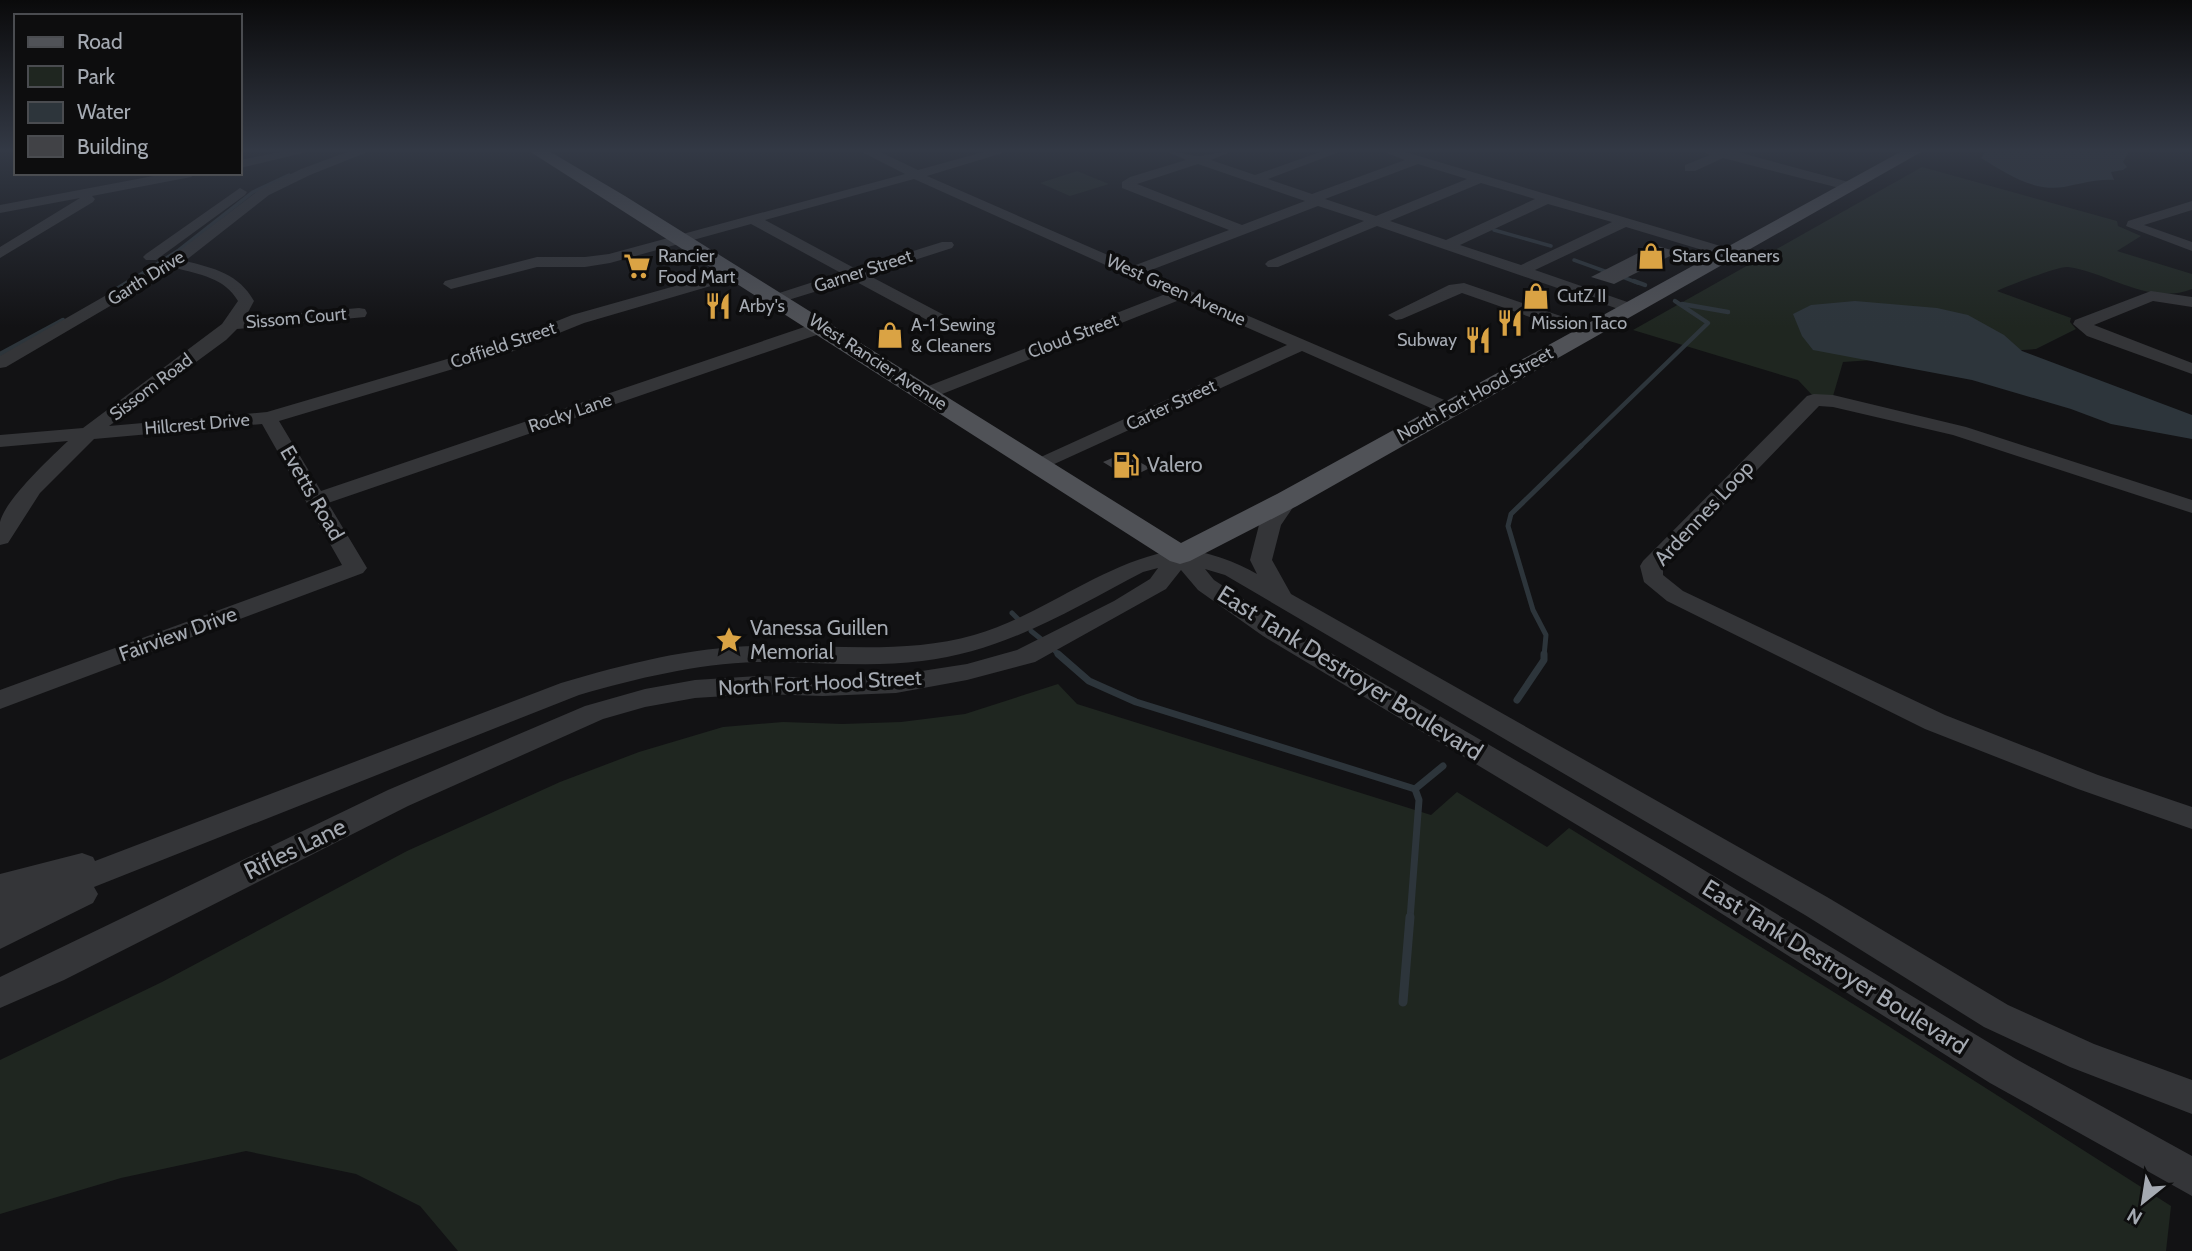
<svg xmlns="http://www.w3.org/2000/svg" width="2192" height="1251" viewBox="0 0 2192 1251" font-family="Cabin,sans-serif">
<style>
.green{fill:#1f2620}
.water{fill:#2d353b}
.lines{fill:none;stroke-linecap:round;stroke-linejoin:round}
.stream-far4{stroke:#2d353b;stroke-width:3.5}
.stream-far3{stroke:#2d353b;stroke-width:4.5}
.stream-far2{stroke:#2d353b;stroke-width:5}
.stream-far1{stroke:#2d353b;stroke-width:7}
.stream{stroke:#2d353b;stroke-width:9}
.building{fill:#414246}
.minor{fill:#343538;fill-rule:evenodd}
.major{fill:#505257;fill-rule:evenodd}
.labels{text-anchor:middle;stroke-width:7;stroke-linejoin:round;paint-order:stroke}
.far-poi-label{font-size:18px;fill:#a5aab2;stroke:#0d0d0e;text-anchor:start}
.far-street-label{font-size:18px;fill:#a5aab2;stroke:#0d0d0e}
.poi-label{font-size:21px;fill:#a5aab2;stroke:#0d0d0e;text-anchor:start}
.street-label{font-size:21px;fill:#a5aab2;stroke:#0d0d0e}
.near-street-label{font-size:24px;fill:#a5aab2;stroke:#0d0d0e}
</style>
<rect width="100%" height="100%" fill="#121214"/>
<g class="green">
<path d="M1922,167L2117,221L2118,226L2141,236L2117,251L2192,274V289C2149,306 2110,273 2068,267C2058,266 2008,286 1997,291L2071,318L2070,322L2076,329L2036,349L1843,362L1833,396H1813L1798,380L1633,330Z"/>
<path d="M1077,171L1109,184L1070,196L1040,183Z"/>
<path d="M1058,684L1077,704L1431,815L1457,792L1547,847L1569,828L1874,1017L2171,1206L2166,1251H458L420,1206L356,1174L246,1151L121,1178L0,1214V1060L162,982L407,851L560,782L639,752L723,727L783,722L842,724L901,722L965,714Z"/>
</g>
<g class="water">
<path d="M1986,151H2129L2123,162L2127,167L2123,170L2111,172L2114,180C2096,179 2081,184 2064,187C2033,192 2006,173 1981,158Z"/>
<path d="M1855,301L1937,308L1968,315L2004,335L2022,351L2192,415V439L2111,424L2071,409L1972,380L1813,350L1802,336L1793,314L1811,305Z"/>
</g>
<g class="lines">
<g class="stream-far4">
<path d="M1494,230L1551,246"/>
<path d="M1574,260L1610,273"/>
<path d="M1620,276L1638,283"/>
<path d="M127,283L179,250L253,192L289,175"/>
</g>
<g class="stream-far3">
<path d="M1634,281L1645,285"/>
<path d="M109,294L130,281"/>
<path d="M1682,304L1728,312"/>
<path d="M0,354L63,320"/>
<path d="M1580,447L1708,323L1675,301"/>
</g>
<g class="stream-far2">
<path d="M1012,613L1018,619"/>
<path d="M1031,631L1041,639"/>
<path d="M1055,651L1060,656"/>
<path d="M1544,656L1546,635L1533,610L1508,526L1511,514L1581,446"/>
</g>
<g class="stream-far1">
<path d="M1058,654L1089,681L1136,702L1415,789L1443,766"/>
<path d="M1517,700L1544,660V654"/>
<path d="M1410,919L1419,800L1415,789"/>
</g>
<path class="stream" d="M1403,1002L1410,917"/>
</g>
<g class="building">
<path d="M1654,245L1678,252L1614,284L1591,277Z"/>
<path d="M1124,453L1150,468L1129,478L1103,462Z"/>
</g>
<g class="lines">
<g class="minor">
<path d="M284,151H311L240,168V160Z"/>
<path d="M350,151H370L310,175L269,195L185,261C214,268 239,274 254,301L245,318L359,308L365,309L367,313L365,317L237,329L226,340L109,426L267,412L505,342L572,315L739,268L747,273L745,276L584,323L517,350L279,421L321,491L819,322H831L833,326L831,330L328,503L367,568L363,573L0,709V690L342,565L262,424L94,439L40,493L8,543L0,545C0,538 0,529 0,522C5,500 50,458 68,441L0,447V435L83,428L222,324L238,301C225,278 199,274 175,268L6,367L0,368V356L166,261L259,190L301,169Z"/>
<path d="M860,151H878L918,170L987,151H1009L927,176L1133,266L1229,230L1122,188V182L1130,177L1186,160L1166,151C1177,151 1191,156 1199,156C1210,155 1221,151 1233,151L1211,160L1255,175L1323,151H1342L1268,179L1312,194L1405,160L1381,151H1402L1734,250L1737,253L1729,258L1626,227L1535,270L1636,305L1638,308L1636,311L1630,313L1377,226L1278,267H1268L1265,264L1268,261L1364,221L1318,206L1146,272L1456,405L1459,409L1456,413H1442L1302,351L1039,471L1032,469L1029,465L1032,461L1287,345L1182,299L932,398H918L916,394L918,390L1168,293L914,179L765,220L856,269L942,242H952L954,245L952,248L868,275L965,326L968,330L965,334H953L853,280L785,301H773L771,298L773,295L841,273L751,224L610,263L585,267H537L451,289L443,284L445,281L537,257H585L609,254L905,174ZM1198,164L1305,201L1242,225L1137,184ZM1418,164L1467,179L1376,216L1325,199ZM1481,183L1535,199L1446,240L1390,221ZM1548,204L1612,222L1521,265L1460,245Z"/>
<path d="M1703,151H1734L1856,184L1858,187L1851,191L1723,158L1695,171H1685V165L1710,155Z"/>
<path d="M169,173H197L191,177L92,196L95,199L93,202L0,258V247L80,198L0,213V205Z"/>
<path d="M240,188L247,192L245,195L156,260H146L143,257L146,254Z"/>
<path d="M2192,201V210L2144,225L2192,242V251L2126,226L2128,221Z"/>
<path d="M1464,283L1593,327L1596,331L1593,335H1581L1462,293L1402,319L1396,320L1388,315L1449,285Z"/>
<path d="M2151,291L2192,297V307L2153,301L2094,325L2192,363V374L2087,336L2073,324L2075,320Z"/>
<path d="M1814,394L1833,395L1966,427L2192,500V513L1953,435L1833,407L1819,406L1663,567V575L1683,591L1945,715L2098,775L2192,807V829L2078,789L1925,729L1667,601L1644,582L1640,566L1643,561L1807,396Z"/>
<path d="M1287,494L1295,495L1298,500L1281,525L1272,560L1291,594L1827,897L2008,1005L2094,1044L2192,1080V1114L2070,1067L1984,1027L1805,915L1225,575L1205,569L1214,580L1281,624L1684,858L2016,1059L2192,1156V1196L1990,1083L1662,876L1263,636L1198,590L1181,570L1166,589L1035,662L967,680L896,693L823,696L758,694L695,698L645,707L603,719L408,806L64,980L0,1008V977L388,790L585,706L645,689L695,680L758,676L823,678L896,675L967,664L1017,650L1114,601L1150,579L1158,568L1143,572C1072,609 1004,652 922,661C867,668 812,661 757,662C696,664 638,678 579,695L94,887L98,894L93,903L0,949V874L82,853L93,857L95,861L561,683C626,664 690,647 758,646C830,644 903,655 974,635C1038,617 1092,571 1157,554C1165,552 1175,548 1182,549C1207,551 1236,562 1257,574L1250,560L1259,525L1279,495Z"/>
</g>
<path class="major" d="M529,151H549L625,196L1181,543L1277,494L1902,151H1923L1297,506L1190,561L1180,564L1170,561Z"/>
</g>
<linearGradient id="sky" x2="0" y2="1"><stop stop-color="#0a0a0b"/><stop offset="0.46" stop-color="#333945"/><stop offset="1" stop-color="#333945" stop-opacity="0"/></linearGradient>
<rect width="2192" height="327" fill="url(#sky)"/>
<defs>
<symbol id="shop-bare" viewBox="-9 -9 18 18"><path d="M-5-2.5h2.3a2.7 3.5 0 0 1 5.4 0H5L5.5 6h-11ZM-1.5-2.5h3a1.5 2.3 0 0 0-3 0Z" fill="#daa344" stroke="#0d0d0e" stroke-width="2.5" paint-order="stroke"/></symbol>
<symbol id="supermarket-bare" viewBox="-9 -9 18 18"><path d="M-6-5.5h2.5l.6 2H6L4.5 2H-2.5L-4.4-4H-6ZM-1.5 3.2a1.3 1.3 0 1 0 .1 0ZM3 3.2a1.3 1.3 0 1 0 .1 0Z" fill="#daa344" stroke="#0d0d0e" stroke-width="2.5" paint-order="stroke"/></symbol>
<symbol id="restaurant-bare" viewBox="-9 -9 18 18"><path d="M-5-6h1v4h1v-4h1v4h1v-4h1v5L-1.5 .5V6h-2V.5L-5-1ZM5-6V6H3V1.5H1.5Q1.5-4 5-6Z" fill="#daa344" stroke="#0d0d0e" stroke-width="2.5" paint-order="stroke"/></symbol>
<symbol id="fuel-bare" viewBox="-9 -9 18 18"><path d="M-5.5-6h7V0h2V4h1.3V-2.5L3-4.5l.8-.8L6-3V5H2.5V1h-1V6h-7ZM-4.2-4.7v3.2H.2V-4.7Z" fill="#daa344" stroke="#0d0d0e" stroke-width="2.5" paint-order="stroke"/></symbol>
<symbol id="sight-bare" viewBox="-9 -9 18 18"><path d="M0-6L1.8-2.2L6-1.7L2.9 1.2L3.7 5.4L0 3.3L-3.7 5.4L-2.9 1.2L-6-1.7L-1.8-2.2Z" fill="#daa344" stroke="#0d0d0e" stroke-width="2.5" paint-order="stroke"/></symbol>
</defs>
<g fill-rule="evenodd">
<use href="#shop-bare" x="1632" y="237" width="38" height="38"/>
<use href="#supermarket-bare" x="618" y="247" width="38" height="38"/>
<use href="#shop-bare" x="1517" y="277" width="38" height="38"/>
<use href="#restaurant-bare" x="699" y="287" width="38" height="38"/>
<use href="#restaurant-bare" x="1491" y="304" width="38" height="38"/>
<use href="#shop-bare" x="871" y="316" width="38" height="38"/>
<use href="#restaurant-bare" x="1459" y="321" width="38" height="38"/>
<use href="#fuel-bare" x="1107" y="446" width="38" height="38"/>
<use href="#sight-bare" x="710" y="621" width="38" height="38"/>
</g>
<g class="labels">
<g class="far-poi-label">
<text x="658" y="262">Rancier<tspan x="658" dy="21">Food Mart</tspan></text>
<text x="1672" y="262">Stars Cleaners</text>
<text x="1557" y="302">CutZ II</text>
<text x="739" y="312">Arby's</text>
<text x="1531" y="329">Mission Taco</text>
<text x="911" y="331">A-1 Sewing<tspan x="911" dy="21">&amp; Cleaners</tspan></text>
<text x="1457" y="346" text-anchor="end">Subway</text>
</g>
<g class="far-street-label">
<text transform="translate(863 271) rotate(-18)" y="6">Garner Street</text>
<text transform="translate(146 278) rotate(-32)" y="6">Garth Drive</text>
<text transform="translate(1176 290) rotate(24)" y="6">West Green Avenue</text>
<text transform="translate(296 318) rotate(-5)" y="6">Sissom Court</text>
<text transform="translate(1073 336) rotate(-21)" y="6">Cloud Street</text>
<text transform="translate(503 345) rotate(-19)" y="6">Coffield Street</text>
<text transform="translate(878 362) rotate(33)" y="6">West Rancier Avenue</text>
<text transform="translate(151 387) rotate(-37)" y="6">Sissom Road</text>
<text transform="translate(1475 394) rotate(-29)" y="6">North Fort Hood Street</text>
<text transform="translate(1171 405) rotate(-25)" y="6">Carter Street</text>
<text transform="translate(570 413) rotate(-19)" y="6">Rocky Lane</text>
<text transform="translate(197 424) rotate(-5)" y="6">Hillcrest Drive</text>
</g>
<g class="poi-label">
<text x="1147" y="472">Valero</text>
<text x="750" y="635">Vanessa Guillen<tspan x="750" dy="24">Memorial</tspan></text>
</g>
<g class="street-label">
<text transform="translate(312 493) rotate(60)" y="7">Evetts Road</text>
<text transform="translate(1704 513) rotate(-47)" y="7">Ardennes Loop</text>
<text transform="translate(178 634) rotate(-20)" y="7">Fairview Drive</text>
<text transform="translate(820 683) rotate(-3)" y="7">North Fort Hood Street</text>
</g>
<g class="near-street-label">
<text transform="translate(1350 673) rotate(32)" y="8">East Tank Destroyer Boulevard</text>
<text transform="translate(295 849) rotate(-26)" y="8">Rifles Lane</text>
<text transform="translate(1835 967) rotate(32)" y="8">East Tank Destroyer Boulevard</text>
</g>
</g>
<rect x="14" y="14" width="228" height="161" fill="#0d0d0e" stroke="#4a4c50" stroke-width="2"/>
<rect x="28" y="37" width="35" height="10" fill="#505257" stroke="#4a4c50" stroke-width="2"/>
<text x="77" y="49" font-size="21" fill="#a5aab2">Road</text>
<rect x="28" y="66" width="35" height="21" fill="#1f2620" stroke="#4a4c50" stroke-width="2"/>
<text x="77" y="84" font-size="21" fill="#a5aab2">Park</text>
<rect x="28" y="102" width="35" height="21" fill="#2d353b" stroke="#4a4c50" stroke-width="2"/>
<text x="77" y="119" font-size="21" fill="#a5aab2">Water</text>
<rect x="28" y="136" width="35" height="21" fill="#414246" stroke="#4a4c50" stroke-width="2"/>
<text x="77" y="154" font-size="21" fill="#a5aab2">Building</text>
<g transform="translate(2143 1202) rotate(210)" stroke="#0d0d0e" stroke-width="5" paint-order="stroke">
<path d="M0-5L12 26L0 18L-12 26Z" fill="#a5aab2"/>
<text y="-10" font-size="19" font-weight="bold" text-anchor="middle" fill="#a5aab2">N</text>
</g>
</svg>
